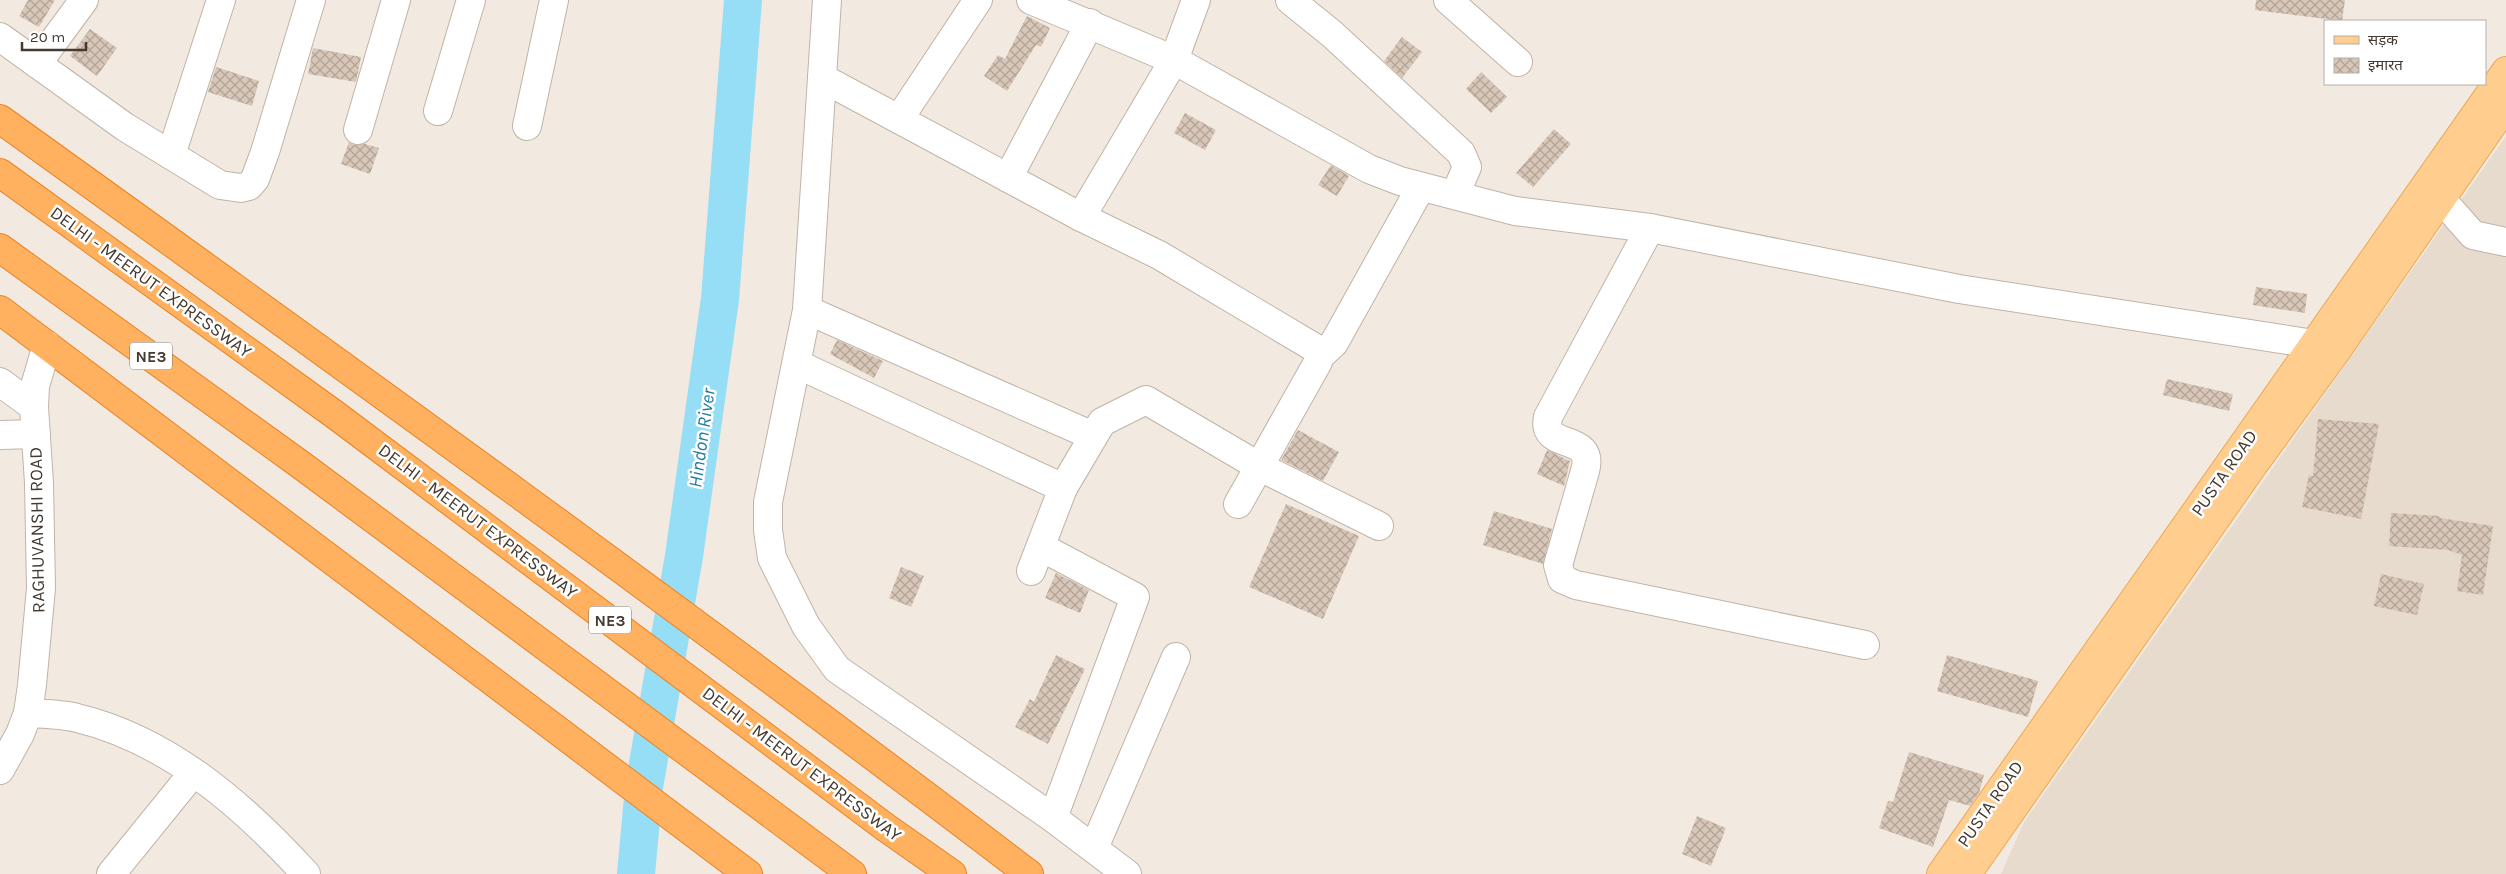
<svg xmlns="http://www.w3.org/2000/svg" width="2506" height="874" viewBox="0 0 2506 874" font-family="Karla,'Noto Sans Devanagari',sans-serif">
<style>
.residential{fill:#e7dbce}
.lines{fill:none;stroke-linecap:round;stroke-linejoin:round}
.river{stroke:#96ddf6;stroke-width:38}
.building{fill:url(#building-cross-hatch)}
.minor-casing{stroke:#c1b3a6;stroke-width:30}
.major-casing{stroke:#eda854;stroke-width:30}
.highway-casing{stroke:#ea8223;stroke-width:30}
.minor{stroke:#fff;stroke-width:28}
.major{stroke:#ffcd8d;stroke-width:28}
.highway{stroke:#ffb15f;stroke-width:28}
.labels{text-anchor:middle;stroke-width:5;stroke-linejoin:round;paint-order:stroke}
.shield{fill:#fff;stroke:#7c756f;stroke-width:1}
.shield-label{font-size:16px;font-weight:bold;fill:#443a31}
.street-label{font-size:18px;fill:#443a31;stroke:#fff}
.water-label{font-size:19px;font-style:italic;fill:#207c9e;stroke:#fff}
</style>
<defs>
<pattern id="building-cross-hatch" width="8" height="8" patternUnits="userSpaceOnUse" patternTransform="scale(1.25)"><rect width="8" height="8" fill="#d8c7b8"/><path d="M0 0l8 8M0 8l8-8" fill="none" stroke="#b1a396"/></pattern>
</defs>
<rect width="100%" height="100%" fill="#f2eae1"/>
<path class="residential" d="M2506,136V874H2001L2024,822Z"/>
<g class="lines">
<path class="river" d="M636,874L644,787L684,556L720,299L743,0"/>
</g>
<g class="building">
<path d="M28,0H55L39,27L19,16Z"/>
<path d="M2256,0H2345L2342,21L2255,10Z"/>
<path d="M1027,16L1050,28L1041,47L1036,45L1007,91L984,76L998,55L1005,59Z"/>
<path d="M90,29L117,48L97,76L70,56Z"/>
<path d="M1402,37L1422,52L1402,78L1384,61Z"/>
<path d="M313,48L361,57L356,82L308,74Z"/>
<path d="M216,67L259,81L252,106L208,92Z"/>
<path d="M1481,72L1507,97L1491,113L1466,89Z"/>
<path d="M1185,113L1216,130L1205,150L1174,133Z"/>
<path d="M1554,129L1571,144L1533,187L1516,173Z"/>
<path d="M349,142L354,145L365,144L379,148L370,174L341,164Z"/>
<path d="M1331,165L1349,176L1337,196L1318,185Z"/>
<path d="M2256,287L2307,294L2305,313L2253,305Z"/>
<path d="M837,340L883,361L874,378L830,354Z"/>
<path d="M2167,379L2233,394L2229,411L2163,395Z"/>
<path d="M2318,419L2379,424L2361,519L2302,507L2309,475L2313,476Z"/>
<path d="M1298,430L1339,452L1323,481L1281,460Z"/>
<path d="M1547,450L1570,461L1564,486L1537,474Z"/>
<path d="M1286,504L1359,536L1323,619L1249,587Z"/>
<path d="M1494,511L1552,529L1543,564L1483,545Z"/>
<path d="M2391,513L2440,516V518L2493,526L2483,595L2457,591L2462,555L2448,550L2389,546Z"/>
<path d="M901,567L924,576L911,607L889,598Z"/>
<path d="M1056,573L1089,590L1080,613L1045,598Z"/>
<path d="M2381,574L2424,584L2417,615L2374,606Z"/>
<path d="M1056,655L1085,669L1048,744L1015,727L1030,699L1034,702Z"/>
<path d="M1947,655L2038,681L2028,717L1937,691Z"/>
<path d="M1909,752L1984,775L1979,793L1970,806L1949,800L1933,847L1879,828L1888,801L1893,802Z"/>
<path d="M1697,816L1726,828L1711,866L1682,854Z"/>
</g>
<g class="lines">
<defs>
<g id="minor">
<path d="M827,0L807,310L768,502V530L772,558L806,626L837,669L1053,818L1127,874"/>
<path d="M1031,0L1174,60L1369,169L1400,181L1515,211L1650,228L1959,289L2314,344L2336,350"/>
<path d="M1290,0L1332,34L1461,153L1467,167L1455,195"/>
<path d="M1448,0L1518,62"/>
<path d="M0,37L125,127L220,185L241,188L249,186L255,179L265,152L311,0"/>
<path d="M37,64L84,0"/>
<path d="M822,78L1081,217L1159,255L1315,348L1319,354L1318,362L1238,504"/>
<path d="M438,111L471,0"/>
<path d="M899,119L978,0"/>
<path d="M527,126L554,0"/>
<path d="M358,130L396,0"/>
<path d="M171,155L221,0"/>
<path d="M1008,178L1090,23"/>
<path d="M2441,199L2473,235L2506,242"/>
<path d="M1081,217L1174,60L1196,0"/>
<path d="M1650,228L1548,417C1540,452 1596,431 1585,471L1558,565L1562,579L1576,585L1865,645"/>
<path d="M807,310L1093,436"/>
<path d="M1320,356L1334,343L1421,187"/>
<path d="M797,364L1063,488L1031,571"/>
<path d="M0,382L34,407"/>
<path d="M0,435L36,434"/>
<path d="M1063,488L1102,422L1146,400L1260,467L1379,526"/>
<path d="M1041,547L1135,597L1053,818"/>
<path d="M28,713C44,714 62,714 77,718C169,740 244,806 306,874"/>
<path d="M0,770L20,734L28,713L32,685L41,588L39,483L34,407L35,386L47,345"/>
<path d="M1094,848L1176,657"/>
<path d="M111,874L193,773"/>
</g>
<g id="major">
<path d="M1941,874L2506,71"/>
<path d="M1967,874L2252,467L2337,350L2506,105"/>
</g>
<g id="highway">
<path d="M0,119C345,367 691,616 1029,874"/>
<path d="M0,173L334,414L885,827L952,874"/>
<path d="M0,248L301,465L852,874"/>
<path d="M0,310L748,874"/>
</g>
</defs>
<use href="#minor" class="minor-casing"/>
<use href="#major" class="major-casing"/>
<use href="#highway" class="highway-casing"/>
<use href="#minor" class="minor"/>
<use href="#major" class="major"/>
<use href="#highway" class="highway"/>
</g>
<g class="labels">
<g class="shield">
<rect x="130" y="342.5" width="42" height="27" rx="4"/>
<rect x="589" y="606.5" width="42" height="27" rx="4"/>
</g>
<g class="shield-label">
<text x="151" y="362">NE3</text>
<text x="610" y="626">NE3</text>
</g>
<g class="street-label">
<text transform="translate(151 282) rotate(36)" y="6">DELHI - MEERUT EXPRESSWAY</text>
<text transform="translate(2224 473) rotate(-55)" y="6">PUSTA ROAD</text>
<text transform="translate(478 521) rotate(37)" y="6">DELHI - MEERUT EXPRESSWAY</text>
<text transform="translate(37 530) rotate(-91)" y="6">RAGHUVANSHI ROAD</text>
<text transform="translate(802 764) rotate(37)" y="6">DELHI - MEERUT EXPRESSWAY</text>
<text transform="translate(1990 804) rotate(-55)" y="6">PUSTA ROAD</text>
</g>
<g class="water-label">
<text transform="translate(701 438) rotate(-82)" y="7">Hindon River</text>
</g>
</g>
<rect x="2324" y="20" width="162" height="65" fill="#ffffff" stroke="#b4b0ad"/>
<rect x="2334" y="36" width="25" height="8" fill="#ffcd8d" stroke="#b4b0ad"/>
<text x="2368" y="45" font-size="15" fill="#443a31">सड़क</text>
<rect x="2334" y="58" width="25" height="15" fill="url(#building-cross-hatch)" stroke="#b4b0ad"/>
<text x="2368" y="70" font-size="15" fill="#443a31">इमारत</text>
<path d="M22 42v8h64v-8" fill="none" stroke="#443a31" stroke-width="2.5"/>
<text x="30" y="42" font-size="15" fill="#443a31" stroke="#ffffff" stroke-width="4" paint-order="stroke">20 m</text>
</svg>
